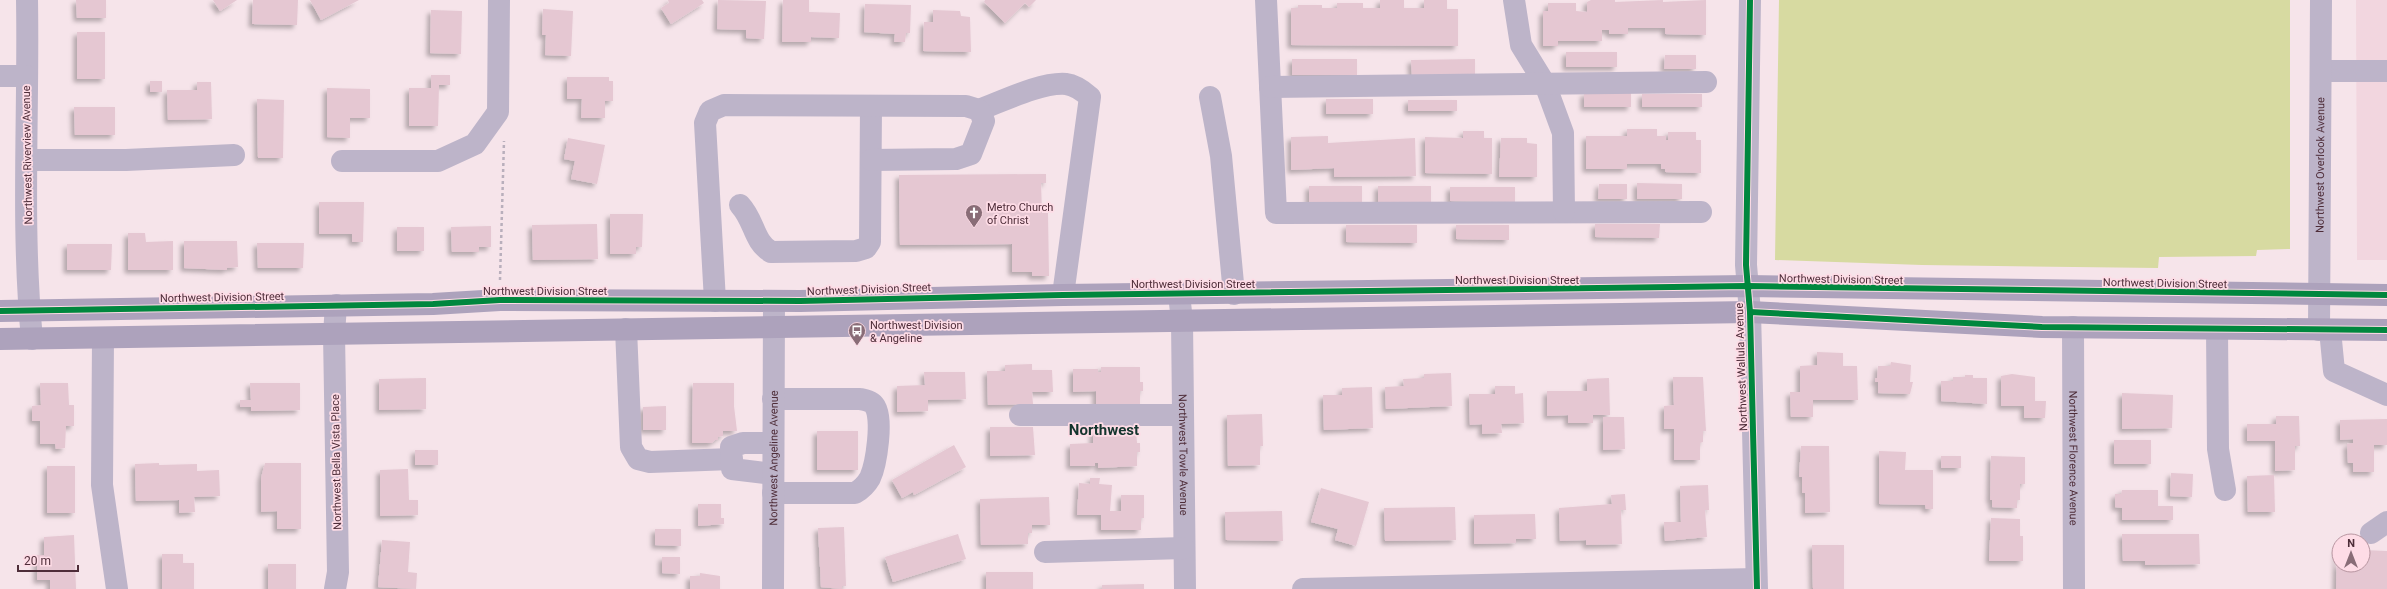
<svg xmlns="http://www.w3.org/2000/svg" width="2387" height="589" viewBox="0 0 2387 589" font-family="Roboto,sans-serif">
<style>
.built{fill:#f2d6df}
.green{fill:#d7daa1}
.building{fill:#e5c7d2;filter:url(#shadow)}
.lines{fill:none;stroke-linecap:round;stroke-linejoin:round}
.path{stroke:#b9afbc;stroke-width:2.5;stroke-dasharray:3 3;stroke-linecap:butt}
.minor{stroke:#bdb4c9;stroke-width:22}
.major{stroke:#ada2bc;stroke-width:22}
.cycleway-casing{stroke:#fedce6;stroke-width:8}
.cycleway{stroke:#00873e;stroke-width:6}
.labels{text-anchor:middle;stroke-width:3.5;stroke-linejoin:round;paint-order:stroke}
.street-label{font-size:11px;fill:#4e2d39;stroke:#fedce6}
.poi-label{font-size:11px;fill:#4e2d39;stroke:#fedce6;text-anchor:start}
.district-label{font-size:15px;font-weight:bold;fill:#13342d;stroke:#fedce6}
</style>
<defs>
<filter id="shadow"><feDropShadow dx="-3.5" dy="3.5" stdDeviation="2" flood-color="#0004"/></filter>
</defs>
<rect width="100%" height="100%" fill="#f6e4ea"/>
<path class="built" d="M2356,0H2387V260H2357Z"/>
<path class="green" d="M1779,0H2290V249L2257,250L2256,256L2159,257L2158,268L1922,265L1775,260Z"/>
<g class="building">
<path d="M76,0H106V18H77Z"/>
<path d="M213,0H237L220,11Z"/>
<path d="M253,0H298L297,25L252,24Z"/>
<path d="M310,0H359L321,20Z"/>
<path d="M668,0H702L704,3L671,24L661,8L669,3Z"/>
<path d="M718,0L766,1L764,39L746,38V30L717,29Z"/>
<path d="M783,0H809V12L840,13L839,38L811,37V42H782Z"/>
<path d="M985,0H1036L1029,7L1025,3L1005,23L984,2Z"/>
<path d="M1380,0H1404V8H1424V0H1447V9H1458V46L1291,45V8H1298V5H1322V8H1337V3H1363V8H1380Z"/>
<path d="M1591,0H1615V2L1663,0V2L1706,0V35L1665,34V28H1628V34H1609V30H1602V41H1558V46H1543V11H1548V3H1576V11L1587,12V2Z"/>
<path d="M865,4L911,5L910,33H906L905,42H894L895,34L864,32Z"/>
<path d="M543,9L573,11L571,56L545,55L546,35H542Z"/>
<path d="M431,10L462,11L461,54L430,53Z"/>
<path d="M933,10L960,11L961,16L970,17L971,52L923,51L924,22H933Z"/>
<rect x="77" y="32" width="28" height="47"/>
<rect x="1566" y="52" width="51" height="15"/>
<path d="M1665,55H1696V69H1664Z"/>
<rect x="1292" y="59" width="65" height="16"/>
<path d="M1475,59V75L1412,76L1411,60Z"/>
<path d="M431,75H450V85H439L438,126H409V88H431Z"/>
<path d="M567,77H609V81H613V101H605V118H581L582,99H567Z"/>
<rect x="150" y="81" width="12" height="11"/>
<path d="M197,82H211L212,119L168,120L167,90H197Z"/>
<path d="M327,88L370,89V118H350V138L327,137Z"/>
<rect x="1584" y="93" width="47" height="14"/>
<rect x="1642" y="94" width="60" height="13"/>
<path d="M257,99L284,100L283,158H258Z"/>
<rect x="1326" y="99" width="47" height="15"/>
<rect x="1408" y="100" width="49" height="11"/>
<path d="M74,107H115V135H75Z"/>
<path d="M1627,129H1657V136H1666V140H1668V132H1696V140H1701V173L1665,172V169H1661V164H1627V169H1586V136H1627Z"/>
<path d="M1463,131H1484V138H1492V174L1425,173V137L1463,138Z"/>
<path d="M1328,136V143L1415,138L1416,176L1334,177V168L1291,170V137Z"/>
<path d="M568,138L605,145L597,184L571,179L575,161L564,159Z"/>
<path d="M1501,138H1527V143L1537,144V177H1499Z"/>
<path d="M1046,174V183H1041L1042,213H1048L1049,276H1032V272H1012V244L900,245L899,175Z"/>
<path d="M1637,183L1682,184V199H1637Z"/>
<path d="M1599,184H1627V199H1598Z"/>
<path d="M1309,186H1362V205L1309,204Z"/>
<rect x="1378" y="186" width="53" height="18"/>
<path d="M1450,187H1515V202L1450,201Z"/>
<path d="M319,202H364L363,242H352V234H319Z"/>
<path d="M610,214H643L642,247H636V254H610Z"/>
<path d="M597,224L598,259L533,260L532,225Z"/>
<path d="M1595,224H1660L1659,238L1595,237Z"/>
<path d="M1346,225H1417V243L1346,242Z"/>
<path d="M1456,225H1509V240L1456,239Z"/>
<path d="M491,226V247H479V252H452L451,227Z"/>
<rect x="397" y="227" width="27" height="24"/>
<path d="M128,233H145L146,242L173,241V270H128Z"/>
<path d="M184,241H237L238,267L227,268V270L184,268Z"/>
<path d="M257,243H304L303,268H258Z"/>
<path d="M67,244H112L111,270H67Z"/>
<path d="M1817,352L1843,353V366H1857L1858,400H1813V417H1791L1790,392H1800V366L1817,365Z"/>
<path d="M1891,362L1911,365L1910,382H1913L1910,394L1878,393V382H1875V378H1877L1878,366H1890Z"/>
<path d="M1032,364V370H1052L1053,392H1032L1033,404L988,405L987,371H1005V365Z"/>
<path d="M1101,367H1140V382H1143V391H1140V405H1096V391L1073,392V369H1098V372H1101Z"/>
<path d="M924,372H965L966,399L928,400V411L897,412V386L925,385Z"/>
<path d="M1451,373L1452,406L1386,409L1385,387L1404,386L1403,379L1424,378V374Z"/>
<path d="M2012,374L2035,377V401H2046L2045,418H2024V406H2001V376Z"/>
<path d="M1965,375H1973V378H1987V404L1941,401V381H1953V377H1965Z"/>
<path d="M1673,377H1703L1706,431H1703V442L1700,443V460H1674V429H1664V406L1674,405Z"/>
<path d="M426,378V409L379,410V379Z"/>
<path d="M1609,378L1610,415H1593V423H1568V415L1547,416V391H1587V379Z"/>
<path d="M40,383H68L69,405H74V426H66L65,448L56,449L55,444H40V421H32V406L41,405Z"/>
<path d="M250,383H300V410L251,411V407H240V400H251Z"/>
<path d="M693,383H734V406L737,431H723V436L718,437V440H715L712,443H692Z"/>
<path d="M1495,386H1515V394L1523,393L1524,423L1501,424L1502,433L1482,434V424L1470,425L1469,394H1495Z"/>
<path d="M1372,387L1373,428L1324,430L1323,395H1342V388Z"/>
<path d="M2122,393L2173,395L2172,428L2122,429Z"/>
<path d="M666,406V430H643V407Z"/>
<path d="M1262,414L1263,446H1260V465L1228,466L1227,415Z"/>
<path d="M2276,416H2299L2300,446H2295V470L2275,471V441H2247V424H2276Z"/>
<path d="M1603,417H1624L1625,449L1603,450Z"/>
<path d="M2387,419V445H2374V472H2353V463H2348L2347,444L2353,443V439L2340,440V420Z"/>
<path d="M990,427H1033L1035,455L990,456Z"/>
<path d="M1136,429L1137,443H1140V452H1137V466L1098,468V463H1095V466H1070V444L1093,443V430Z"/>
<rect x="817" y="431" width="41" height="39"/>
<rect x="2114" y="440" width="37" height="24"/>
<path d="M954,445L966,467L914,495L913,492L902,498L892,480Z"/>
<path d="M1801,446H1829L1830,512L1805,513V493H1802V477H1799Z"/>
<rect x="415" y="450" width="23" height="15"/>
<path d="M1879,451L1906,452L1905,470H1933V509H1926L1925,505L1879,504Z"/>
<rect x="1941" y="456" width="20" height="12"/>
<path d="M1991,456L2025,457V484H2020V500H2017V508L1992,507V500H1990Z"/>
<path d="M159,463V465L197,464V471L219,470L220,496L194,497L195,512L179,513V500L136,501L135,464Z"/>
<path d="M265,463H301V529H277V511L261,512V478Z"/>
<rect x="47" y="466" width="28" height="47"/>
<path d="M408,469L409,500H418V515L380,516V470Z"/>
<path d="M2171,473L2193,474L2192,497L2170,496Z"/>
<path d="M2274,475L2275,512H2248L2247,476Z"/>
<path d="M1090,478H1100L1099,484L1112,485L1110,511H1121V495H1144V518H1141V530H1101V515H1077L1079,483L1090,484Z"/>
<path d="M1708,485L1709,510H1705L1707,537L1665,541L1664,522H1681L1680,486Z"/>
<path d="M1321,488L1369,502L1356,546L1335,540L1338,529L1311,522Z"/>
<path d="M2122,490H2158V506H2173V520H2122V508L2115,507V494H2121Z"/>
<path d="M1625,494L1626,510H1621L1622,544L1586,545V540L1560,541L1559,508L1612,504L1611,495Z"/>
<path d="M1049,497L1050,525H1032V533H1028V544L981,545L980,499Z"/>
<path d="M698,504H721V518H724V524L698,526Z"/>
<path d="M1455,507L1456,540L1385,541L1384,508Z"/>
<path d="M1282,511L1283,541L1226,540L1225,512Z"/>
<path d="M1535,514L1536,539H1516V543L1474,544V515Z"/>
<path d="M1991,518L2020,519V536H2023V561H1989Z"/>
<path d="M844,527L846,586H842V589L821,587L818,528Z"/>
<path d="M655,529H681V546L655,545Z"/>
<path d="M958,534L966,559L893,582L885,557Z"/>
<path d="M2122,534H2199L2200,564L2145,565V561H2123Z"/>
<path d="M74,535L76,589H50V580H37V555H44V537Z"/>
<path d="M382,540L410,542L408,572L417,573L416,589L378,587Z"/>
<path d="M1812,545H1844V589H1813Z"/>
<path d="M2337,550H2339V565H2363V550L2387,551V589H2336Z"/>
<path d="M162,554H183V563H194V589H162Z"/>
<path d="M662,557H680V574L662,573Z"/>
<rect x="268" y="564" width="28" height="25"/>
<rect x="986" y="572" width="47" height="17"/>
<path d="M700,573L720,576V589H690V576H700Z"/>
<path d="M1144,584V589H1102V585Z"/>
</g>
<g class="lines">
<path class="path" d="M500,280L504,141"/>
<g class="minor">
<path d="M27,0C29,113 21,226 32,339"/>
<path d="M1266,0L1276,213L1701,212"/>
<path d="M1514,0L1521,45L1545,84L1563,133L1564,212"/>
<path d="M1750,0L1746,265L1750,312L1757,589"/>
<path d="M2321,71H2387"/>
<path d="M0,76H26"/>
<path d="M1270,87L1706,82"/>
<path d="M1210,97L1221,156L1234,294"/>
<path d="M979,110C1003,101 1041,82 1066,84C1075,85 1083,91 1090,97L1063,295"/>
<path d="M27,160H126L234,155"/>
<path d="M342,161H438L475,144L498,112L499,0"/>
<path d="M740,205C755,221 753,241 771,252L856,251L866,248L870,242L871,106"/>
<path id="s1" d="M1179,294L1182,321L1185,589"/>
<path d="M715,301L705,123L710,111L724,105L966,106L979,110L984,121L971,154L956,159L871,160"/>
<path id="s2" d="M2073,327L2074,589"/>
<path d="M626,329L631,447L638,459L650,462L732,459"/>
<path d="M2217,329L2218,449L2225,490"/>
<path id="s3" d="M2319,330L2321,0"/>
<path d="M2330,330L2334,371L2387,395"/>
<path d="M103,338L102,485L117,589"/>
<path d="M1020,415H1182"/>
<path d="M773,443H743L731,447L732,469L773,474"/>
<path d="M773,493H855C862,489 866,485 870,478C876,465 884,417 874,405C871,401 865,400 860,399H773"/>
<path d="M2371,533L2387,522"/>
<path d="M1045,552L1184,548"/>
<path d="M335,589L338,572L334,334L336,305"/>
<path id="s4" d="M773,589L774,301"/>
<path d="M1303,589L1756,579"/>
</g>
<g class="major">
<path d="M0,311L433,304L500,300L800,301L1063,295L1747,286L2387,295"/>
<path d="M0,339L1750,312L2042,327L2387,330"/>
</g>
<defs>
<g id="cycleway">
<path d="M1750,0L1746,265L1750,312L1757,589"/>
<path d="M0,311L433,304L500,300L800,301L1063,295L1747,286L2387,295"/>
<path d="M1750,312L2042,327L2387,330"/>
</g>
</defs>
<use href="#cycleway" class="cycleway-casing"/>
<use href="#cycleway" class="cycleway"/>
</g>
<defs>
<symbol id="church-pin" viewBox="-11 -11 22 30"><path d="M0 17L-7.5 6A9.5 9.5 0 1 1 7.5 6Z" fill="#896d77" stroke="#fedce6"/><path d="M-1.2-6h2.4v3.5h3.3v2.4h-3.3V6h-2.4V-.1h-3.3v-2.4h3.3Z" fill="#fff"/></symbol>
<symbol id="bus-pin" viewBox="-11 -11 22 30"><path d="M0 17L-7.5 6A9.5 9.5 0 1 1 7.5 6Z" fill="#896d77" stroke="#fedce6"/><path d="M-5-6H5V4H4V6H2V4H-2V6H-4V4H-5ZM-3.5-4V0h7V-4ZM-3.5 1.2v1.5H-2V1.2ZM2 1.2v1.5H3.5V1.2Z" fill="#fff"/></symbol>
</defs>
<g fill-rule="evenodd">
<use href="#church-pin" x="964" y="203" width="20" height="27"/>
<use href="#bus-pin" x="847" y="321" width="20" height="27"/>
</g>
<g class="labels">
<g class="street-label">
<text transform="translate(27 155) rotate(-91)" y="4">Northwest Riverview Avenue</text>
<text dy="4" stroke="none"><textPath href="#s3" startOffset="165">Northwest Overlook Avenue</textPath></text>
<text transform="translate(1841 279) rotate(1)" y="4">Northwest Division Street</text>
<text x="1517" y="284">Northwest Division Street</text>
<text transform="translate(2165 283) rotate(1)" y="4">Northwest Division Street</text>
<text x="1193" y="288">Northwest Division Street</text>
<text transform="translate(869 289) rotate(-2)" y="4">Northwest Division Street</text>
<text x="545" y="295">Northwest Division Street</text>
<text transform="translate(222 297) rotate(-1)" y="4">Northwest Division Street</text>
<text transform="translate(1741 367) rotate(-92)" y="4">Northwest Wallula Avenue</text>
<text dy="4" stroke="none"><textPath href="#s1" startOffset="161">Northwest Towle Avenue</textPath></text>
<text dy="4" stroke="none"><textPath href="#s4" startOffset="131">Northwest Angeline Avenue</textPath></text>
<text dy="4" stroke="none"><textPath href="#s2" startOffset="131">Northwest Florence Avenue</textPath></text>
<text transform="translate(336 462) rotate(-91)" y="4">Northwest Bella Vista Place</text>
</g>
<g class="poi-label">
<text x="987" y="211">Metro Church<tspan x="987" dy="13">of Christ</tspan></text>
<text x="870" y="329">Northwest Division<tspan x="870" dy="13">&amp; Angeline</tspan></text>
</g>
<g class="district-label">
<text x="1104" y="435">Northwest</text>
</g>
</g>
<g transform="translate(2351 553)"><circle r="19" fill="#fedce6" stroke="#b896a1"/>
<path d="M0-3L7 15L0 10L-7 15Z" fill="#896d77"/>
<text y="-6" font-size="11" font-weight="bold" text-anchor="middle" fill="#4e2d39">N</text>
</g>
<path d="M18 565v6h60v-6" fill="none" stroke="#4e2d39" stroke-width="2"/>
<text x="24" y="565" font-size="12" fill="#4e2d39" stroke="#fedce6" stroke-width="3" paint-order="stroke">20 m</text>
</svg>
